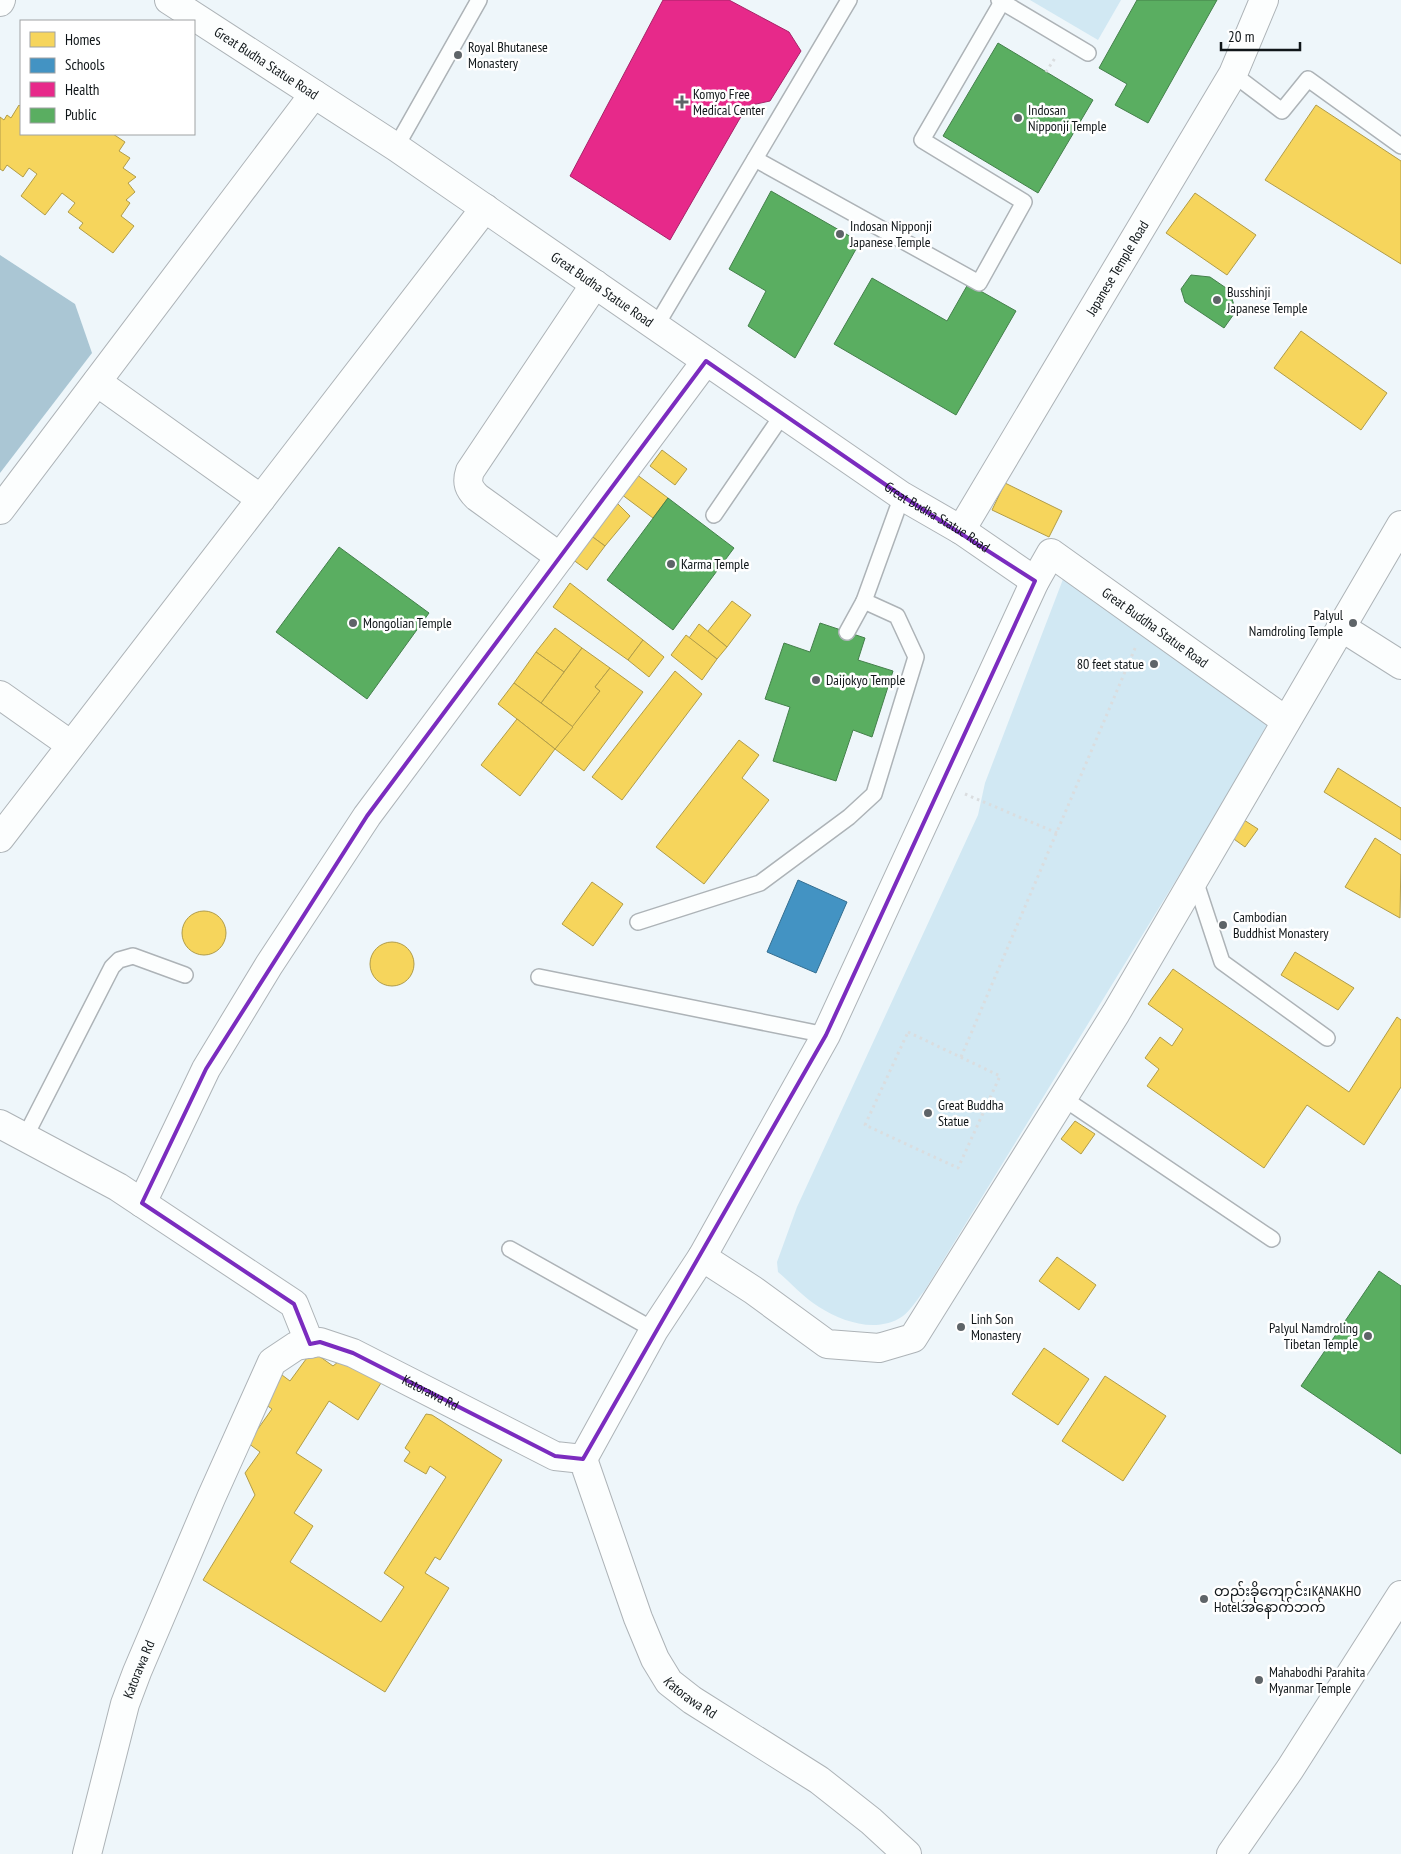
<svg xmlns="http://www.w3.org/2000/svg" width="1401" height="1854" viewBox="0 0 1401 1854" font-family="'PT Sans Narrow','Noto Sans Myanmar',sans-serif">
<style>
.green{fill:#d1e8f3}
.water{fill:#aac6d4}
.homes{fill:#f6d55c;stroke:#b19c48}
.schools{fill:#4393c3;stroke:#346e90}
.health{fill:#e7298a;stroke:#a62368}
.public{fill:#5aae61;stroke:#44804b}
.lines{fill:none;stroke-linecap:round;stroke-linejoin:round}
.service-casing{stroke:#adb3b7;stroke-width:18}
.minor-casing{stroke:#adb3b7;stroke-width:30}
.path{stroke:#dadddf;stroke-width:3;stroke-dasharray:2.5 4;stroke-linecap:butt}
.service{stroke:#fcfefe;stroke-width:15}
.minor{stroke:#fcfefe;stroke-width:28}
.marked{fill:none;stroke:#7b2cbf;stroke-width:4;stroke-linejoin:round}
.poi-dot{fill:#5e6468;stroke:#fff;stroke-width:2}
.labels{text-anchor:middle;stroke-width:5;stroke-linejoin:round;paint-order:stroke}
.poi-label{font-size:14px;fill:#101619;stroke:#fff;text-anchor:start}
.street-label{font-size:14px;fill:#101619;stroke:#fff}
</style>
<rect width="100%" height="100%" fill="#eef6fa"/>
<g class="green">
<path d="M1030,0H1121L1098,40Z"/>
<path d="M1065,574L1271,725L925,1290C918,1298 911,1310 903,1316C877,1334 843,1322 819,1307C804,1298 791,1283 778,1272L777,1262L797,1207L978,815L985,783Z"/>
</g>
<path class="water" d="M0,255L75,304L92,353L0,473Z"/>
<g class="homes">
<path d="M19,105L21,107V134H113L125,142L119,151L130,158L123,168L136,177L128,183L135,192L126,200L130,203L121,216L134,226L113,253L79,228L83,223L68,212L75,203L62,193L45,215L21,196L37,174L29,168L23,177L7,165L3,171L0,169V117L4,120L7,115L11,118Z"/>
<path d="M1316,105L1401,161V264L1265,180Z"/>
<path d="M1195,193L1256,235L1227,275L1166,233Z"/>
<path d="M1301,331L1387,393L1361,430L1274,368Z"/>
<path d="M662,450L687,469L675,485L650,466Z"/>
<path d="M636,474L668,498L653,518L621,494Z"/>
<path d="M1005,483L1062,511L1049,537L992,510Z"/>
<path d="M616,502L630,516L605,546L590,535Z"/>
<path d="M590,535L605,546L587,570L572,559Z"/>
<path d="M570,583L643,640L628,660L553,607Z"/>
<path d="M732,601L751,615L727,647L708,631Z"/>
<path d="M699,624L727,647L717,659L689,638Z"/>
<path d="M555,628L582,648L564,672L536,652Z"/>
<path d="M686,635L717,659L702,680L671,655Z"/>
<path d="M643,640L664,657L649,677L628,660Z"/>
<path d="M582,648L610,668L595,687L600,691L573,727L541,703Z"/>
<path d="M536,652L564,672L541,703L514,683Z"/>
<path d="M610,668L643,692L584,771L555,749L600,691L595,687Z"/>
<path d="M675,671L702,694L622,800L592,777Z"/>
<path d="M514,683L573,727L555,749L498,704Z"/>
<path d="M517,719L555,749L520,796L481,765Z"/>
<path d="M739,740L759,755L742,778L769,800L704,884L656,847Z"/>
<path d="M1338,768L1401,808V840L1324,792Z"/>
<path d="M1244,820L1258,829L1245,847L1231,837Z"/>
<path d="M1375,838L1401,855L1400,918L1345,887Z"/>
<path d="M592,882L623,904L593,946L562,924Z"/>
<circle cx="204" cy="933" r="22"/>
<circle cx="392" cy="964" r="22"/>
<path d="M1295,952L1354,988L1338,1010L1281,975Z"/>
<path d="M1173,969L1349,1092L1397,1017L1401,1020V1087L1364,1145L1307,1105L1264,1168L1147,1086L1159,1069L1145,1058L1160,1037L1172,1046L1183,1029L1148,1004Z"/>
<path d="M1075,1121L1095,1134L1081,1154L1061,1139Z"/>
<path d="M1057,1257L1096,1285L1079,1310L1039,1281Z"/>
<path d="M1044,1348L1089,1379L1058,1425L1012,1394Z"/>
<path d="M312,1351L333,1366L343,1358L381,1383L358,1420L329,1401L296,1453L322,1470L294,1513L313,1526L290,1562L381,1622L404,1587L384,1573L446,1477L430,1466L426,1474L404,1461L410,1452L405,1448L426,1414L432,1415L502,1460L440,1560L435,1557L425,1573L449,1588L385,1692L203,1580L255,1495L245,1473L260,1452L248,1443L272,1409L262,1402L282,1375L290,1381Z"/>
<path d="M1105,1376L1166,1416L1123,1481L1062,1441Z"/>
</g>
<path class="schools" d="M798,880L847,902L816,973L767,952Z"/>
<path class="health" d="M663,0H729L789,32L801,51L770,101L747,106L670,240L570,176Z"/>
<g class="public">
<path d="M1137,0H1217L1148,123L1115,105L1127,84L1099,68Z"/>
<path d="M998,43L1093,100L1038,193L943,136Z"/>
<path d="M771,191L860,242L795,358L748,326L766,291L729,269Z"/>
<path d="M1191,275L1210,277L1229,290L1236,311L1224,328L1185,302L1181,289Z"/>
<path d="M872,278L947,321L968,284L1016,311L956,415L834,344Z"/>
<path d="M668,498L734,548L673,630L607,580Z"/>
<path d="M339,547L429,613L367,699L276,632Z"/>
<path d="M820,623L865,638L858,660L893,671L872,737L853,730L836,781L773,761L790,707L765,699L784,643L810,652Z"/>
<path d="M1379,1271L1401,1286V1454L1301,1386Z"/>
</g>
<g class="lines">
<defs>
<g id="service">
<path d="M999,0L1088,53"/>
<path d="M1233,74L1282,111L1308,79L1401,146"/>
<path d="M396,147L479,0"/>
<path d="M755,159L979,283L1024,202L922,140L1002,2"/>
<path d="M656,326L849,0"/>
<path d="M714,515L783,414"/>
<path d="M847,632L864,601L902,496"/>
<path d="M1195,880L1222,962L1327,1038"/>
<path d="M638,922L760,883L849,817L874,794L916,657L897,616L864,601"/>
<path d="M539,977L826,1035"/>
<path d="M1063,1098L1272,1239"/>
<path d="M25,1137L112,967L119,960L133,956L185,975"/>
<path d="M510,1249L654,1330"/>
</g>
<g id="minor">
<path id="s1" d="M169,0L396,147L902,496L961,530L1035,581"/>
<path d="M0,2L1,0"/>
<path d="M97,382L261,499"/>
<path d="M0,510L314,94"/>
<path id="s2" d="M961,530L1233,74L1264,0"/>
<path d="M560,557L477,497C469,489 466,483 470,471L595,284"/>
<path d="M1341,627L1401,665"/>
<path d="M0,695L71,745"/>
<path d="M0,838L485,208"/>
<path d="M0,1124L118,1187L294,1304L310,1344"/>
<path d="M142,1203L206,1069L269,965L367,816L706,361"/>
<path d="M702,1257L753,1290L827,1344L879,1348L913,1338L1116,1013L1401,525"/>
<path id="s3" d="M583,1459L654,1330L702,1257L826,1035L1035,581L1051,553L1286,721"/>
<path id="s4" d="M87,1854L125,1704L137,1672L211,1498L272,1362L296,1346L320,1342L353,1353L555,1456L583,1459L638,1618L655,1659L669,1682L692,1700L819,1780L871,1821L907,1854"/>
<path d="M1231,1854L1290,1769L1401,1595"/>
</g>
</defs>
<use href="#service" class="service-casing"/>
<use href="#minor" class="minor-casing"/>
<g class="path">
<path d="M1046,72L1055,58"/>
<path d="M965,794L1057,833"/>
<path d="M908,1032L1000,1076L958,1168L865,1125Z"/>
<path d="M961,1057L1136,646"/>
</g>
<use href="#service" class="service"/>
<use href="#minor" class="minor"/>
</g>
<path class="marked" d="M706,361L902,496L1035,581L826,1035L583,1459L555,1456L353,1353L320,1342L310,1344L294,1304L142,1203L206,1069L367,816Z"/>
<g class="poi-dot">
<circle cx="458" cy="55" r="5"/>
<path d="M679.5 94.5h5v5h5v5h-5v5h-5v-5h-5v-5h5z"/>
<circle cx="1018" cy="118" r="5"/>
<circle cx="840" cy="234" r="5"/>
<circle cx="1217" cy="300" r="5"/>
<circle cx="671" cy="564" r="5"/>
<circle cx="353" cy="623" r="5"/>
<circle cx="1353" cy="623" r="5"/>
<circle cx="1154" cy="664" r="5"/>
<circle cx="816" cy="680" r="5"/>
<circle cx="1223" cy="925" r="5"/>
<circle cx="928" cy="1113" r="5"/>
<circle cx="961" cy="1327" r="5"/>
<circle cx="1368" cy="1336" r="5"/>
<circle cx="1204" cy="1599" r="5"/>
<circle cx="1259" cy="1680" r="5"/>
</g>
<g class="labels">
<g class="poi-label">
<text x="468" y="52">Royal Bhutanese<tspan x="468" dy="16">Monastery</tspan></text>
<text x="693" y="99">Komyo Free<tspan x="693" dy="16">Medical Center</tspan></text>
<text x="1028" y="115">Indosan<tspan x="1028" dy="16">Nipponji Temple</tspan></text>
<text x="850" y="231">Indosan Nipponji<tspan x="850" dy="16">Japanese Temple</tspan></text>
<text x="1227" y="297">Busshinji<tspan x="1227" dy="16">Japanese Temple</tspan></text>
<text x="681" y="569">Karma Temple</text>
<text x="1343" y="620" text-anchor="end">Palyul<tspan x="1343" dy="16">Namdroling Temple</tspan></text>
<text x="363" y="628">Mongolian Temple</text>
<text x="1144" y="669" text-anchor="end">80 feet statue</text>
<text x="826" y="685">Daijokyo Temple</text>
<text x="1233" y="922">Cambodian<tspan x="1233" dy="16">Buddhist Monastery</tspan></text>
<text x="938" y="1110">Great Buddha<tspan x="938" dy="16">Statue</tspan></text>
<text x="971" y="1324">Linh Son<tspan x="971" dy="16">Monastery</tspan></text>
<text x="1358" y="1333" text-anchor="end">Palyul Namdroling<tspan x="1358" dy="16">Tibetan Temple</tspan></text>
<text x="1214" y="1596">တည်းခိုကျောင်း၊KANAKHO<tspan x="1214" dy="16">Hotelအနောက်ဘက်</tspan></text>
<text x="1269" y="1677">Mahabodhi Parahita<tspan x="1269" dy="16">Myanmar Temple</tspan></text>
</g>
<g class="street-label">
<text dy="5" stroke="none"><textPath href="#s1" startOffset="116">Great Budha Statue Road</textPath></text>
<text dy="5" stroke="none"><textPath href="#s2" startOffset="305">Japanese Temple Road</textPath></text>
<text dy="5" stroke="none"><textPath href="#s1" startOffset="521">Great Budha Statue Road</textPath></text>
<text dy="5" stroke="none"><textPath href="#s1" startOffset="926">Great Budha Statue Road</textPath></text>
<text dy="5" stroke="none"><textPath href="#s3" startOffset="1149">Great Buddha Statue Road</textPath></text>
<text dy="5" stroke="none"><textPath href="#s4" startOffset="702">Katorawa Rd</textPath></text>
<text dy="5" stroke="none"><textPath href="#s4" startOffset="192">Katorawa Rd</textPath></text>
<text dy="5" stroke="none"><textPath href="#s4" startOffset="1136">Katorawa Rd</textPath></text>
</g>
</g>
<rect x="20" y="20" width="175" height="115" fill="#ffffff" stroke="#9fa2a3"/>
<rect x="30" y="32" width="25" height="15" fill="#f6d55c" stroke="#9fa2a3"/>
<text x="65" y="45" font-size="15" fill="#101619">Homes</text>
<rect x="30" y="58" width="25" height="15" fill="#4393c3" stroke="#9fa2a3"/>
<text x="65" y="70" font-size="15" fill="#101619">Schools</text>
<rect x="30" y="82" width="25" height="15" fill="#e7298a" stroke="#9fa2a3"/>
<text x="65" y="95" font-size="15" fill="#101619">Health</text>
<rect x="30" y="108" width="25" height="15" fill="#5aae61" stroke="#9fa2a3"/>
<text x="65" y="120" font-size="15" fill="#101619">Public</text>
<path d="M1221 42v8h79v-8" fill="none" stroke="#101619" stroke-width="2.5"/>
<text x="1228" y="42" font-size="15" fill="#101619" stroke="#ffffff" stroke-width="4" paint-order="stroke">20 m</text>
</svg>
